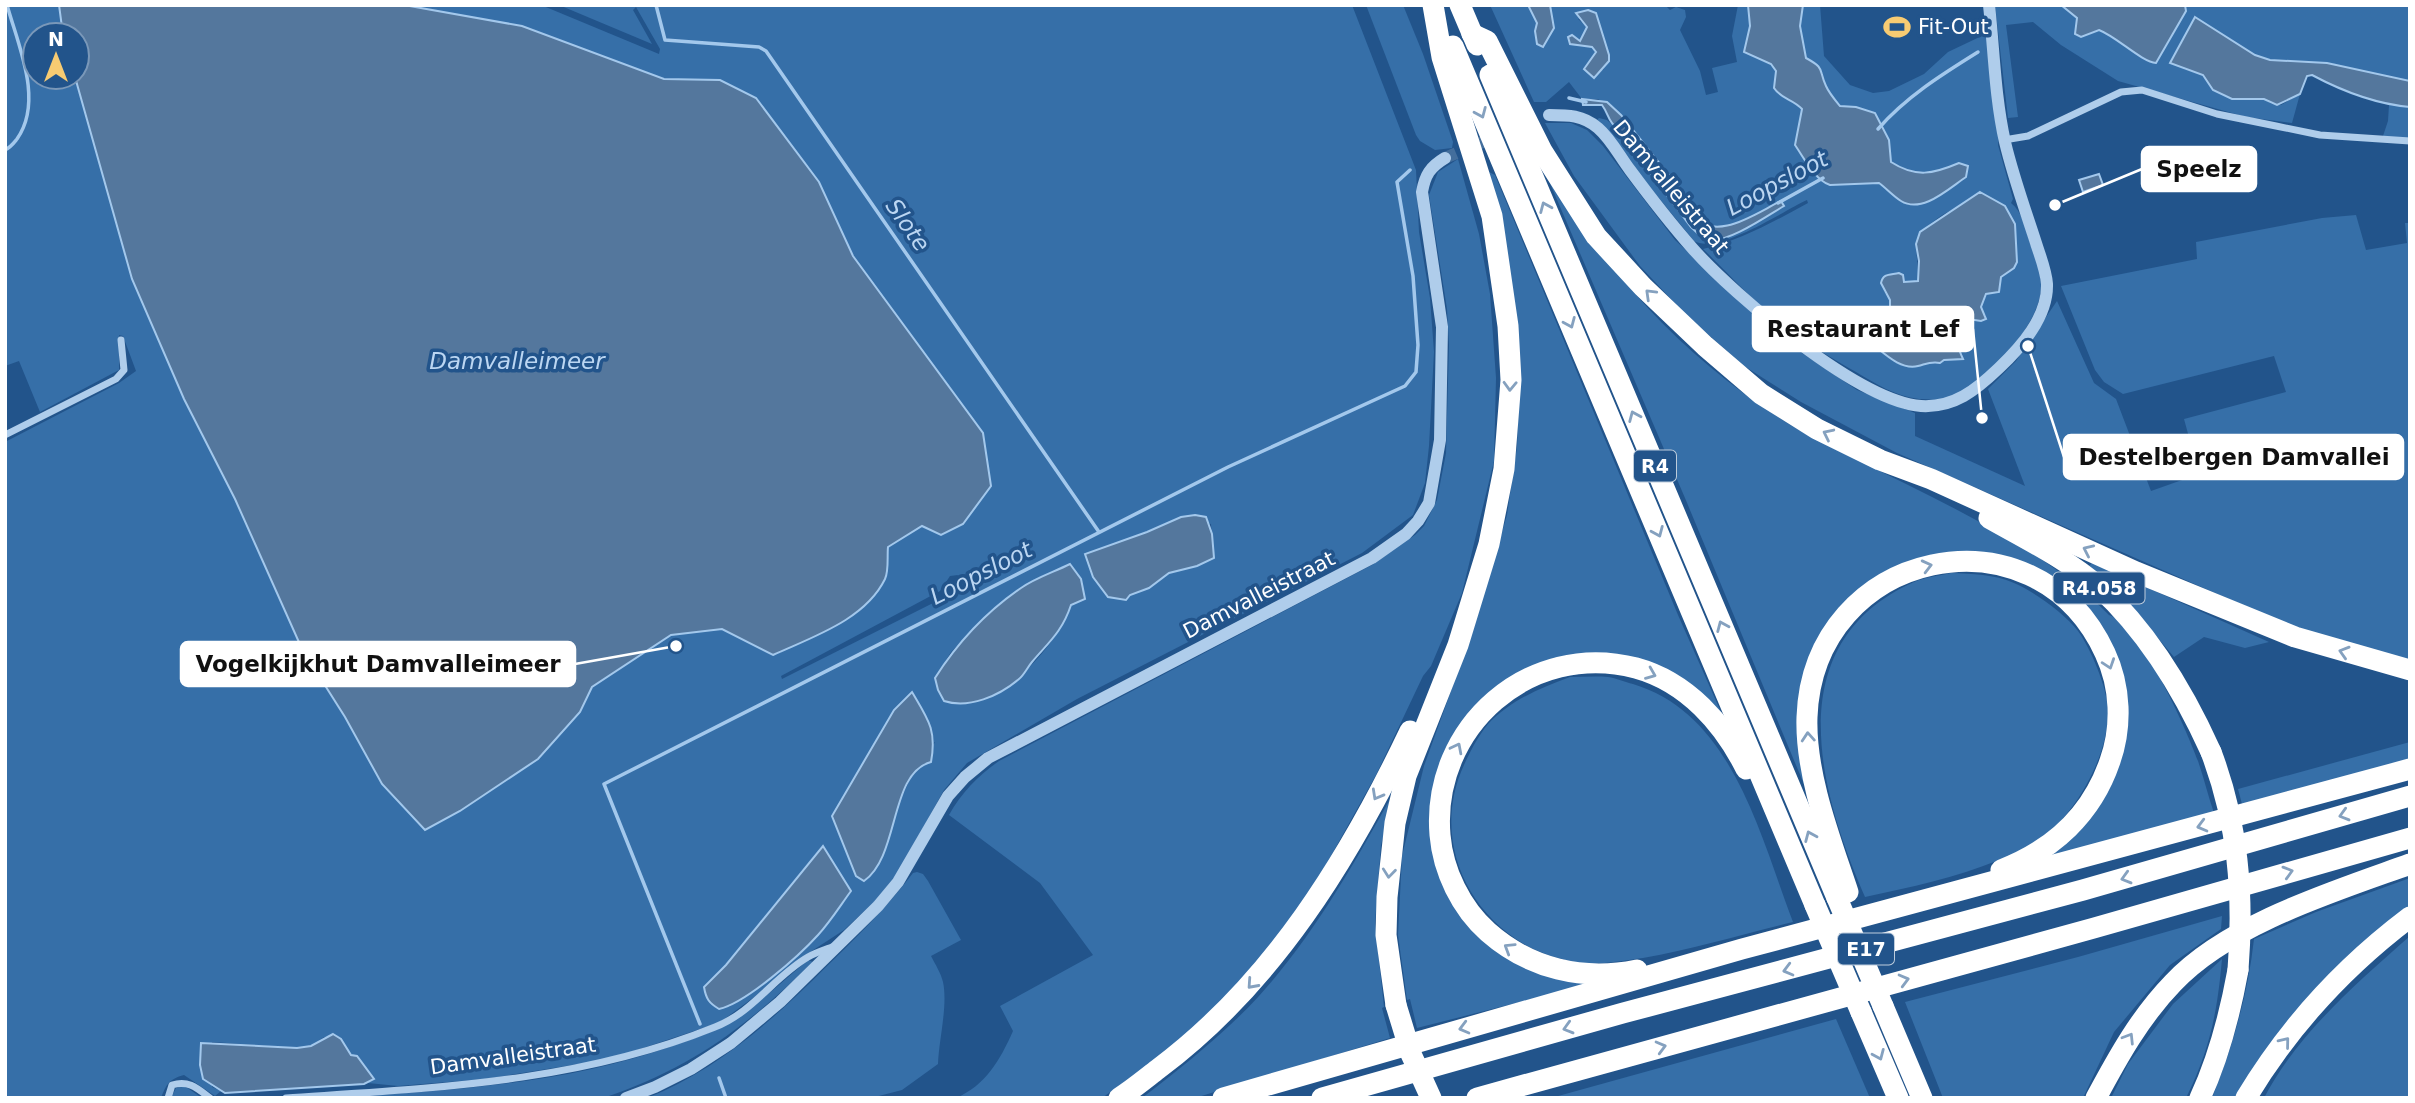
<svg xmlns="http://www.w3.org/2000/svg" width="2415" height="1103" viewBox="0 0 2415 1103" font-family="'DejaVu Sans',sans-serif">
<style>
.green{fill:#366fa8;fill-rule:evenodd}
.water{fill:#54779d;stroke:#a3c8ec;stroke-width:2}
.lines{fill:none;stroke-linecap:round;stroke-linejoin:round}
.stream{stroke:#a3c8ec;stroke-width:3.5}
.tertiary-tunnel{stroke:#436e9c;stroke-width:12;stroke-dasharray:12 6;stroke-linecap:butt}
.minor{stroke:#afcdeb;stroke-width:7}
.tertiary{stroke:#afcdeb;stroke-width:12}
.motorway{stroke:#fff;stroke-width:21}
.motorway-bridge{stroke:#fff;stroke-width:21}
.oneway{stroke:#85a1bf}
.labels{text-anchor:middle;stroke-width:7;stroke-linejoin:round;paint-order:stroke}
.shield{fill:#22548b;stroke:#bdccdc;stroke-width:2}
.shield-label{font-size:19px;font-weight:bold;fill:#fff}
.poi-label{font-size:21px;fill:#fff;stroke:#22548b;text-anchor:start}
.street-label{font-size:21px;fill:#fff;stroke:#22548b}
.water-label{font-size:23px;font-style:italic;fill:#bbd6f2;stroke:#22548b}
.leader{fill:none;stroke:#fff;stroke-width:2.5}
.callout-dot{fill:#fff;stroke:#22548b;stroke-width:2.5}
.callout{fill:#fff;stroke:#fff;stroke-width:2.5}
.callout-label{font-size:23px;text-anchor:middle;font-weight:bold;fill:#111}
</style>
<rect width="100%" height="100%" fill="#22548b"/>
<g class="green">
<path d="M5,5H59L63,35H35V77H75L132,279L184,399L235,499L269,573L382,784L580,712L592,687L671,634L722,629L774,655C812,637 865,620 885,579C889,571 887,557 888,547L922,526L853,256L819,182L720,80L664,79L522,26L404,5H541L659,54L660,49L636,7L633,10L652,44L559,5H1352L1416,170L1419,232L1430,298L1434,352L1429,446L1425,483L1413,515L1362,553L1077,699L967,763L944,790L898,873L875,901L844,930L804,956L765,989L723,1020L712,1025L631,1052L591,1062L485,1079L398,1086L368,1083L374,1078L351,1055L341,1039L324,1037L311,1046L297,1048L212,1042V1087L221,1091L215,1096L184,1075C169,1079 166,1085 161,1098H5V442L119,383L136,371L123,336L119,335V370L40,412L19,361L5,366ZM1181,517L1211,524L1213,558L1197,566L1169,573L1149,588L1130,595L1147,532ZM958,575L947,596L782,679L781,676L940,591L950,576ZM1078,576L1081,579L1085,598L1071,605C1060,637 1028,673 1001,692L935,678L951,652L963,640ZM935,742L922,765L911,777L899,803L832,816L846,795ZM822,846L851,892L819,934L751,993L729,1007L705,987L726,965Z"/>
<path d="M1366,5H1403L1423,54L1453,142L1452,148L1435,150L1420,141L1416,135Z"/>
<path d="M1490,5H1527L1537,23L1535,31L1537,44L1550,5H1665L1670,10L1676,7L1685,10L1686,17L1680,30L1700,71L1706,95L1718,92L1712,68L1737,62L1732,36L1738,5H1748L1750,26L1745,52L1771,64L1776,71C1772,106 1785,90 1802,109L1795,145L1809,162L1815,175L1842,185L1853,182L1879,183C1886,188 1893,196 1900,201C1927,217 1945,181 1959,163C1933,175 1916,178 1890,162L1889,140L1875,113L1856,107L1840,106L1824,84L1823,74L1806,58L1800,26L1803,5H1820L1824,56L1850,85L1873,93L1889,91L1924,74L1948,52L1988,33L1999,135L1998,145L2013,199L2011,203C2022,212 2025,226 2029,240C2035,258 2044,277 2040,296C2033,332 1981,389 1946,398C1938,401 1927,399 1919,399C1895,396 1876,384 1856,372C1825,355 1795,335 1768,312C1745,293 1725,270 1703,249C1741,240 1773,222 1808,203L1807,200C1783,211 1718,255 1694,241L1596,121L1599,118L1607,120L1618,130L1691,227C1696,232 1701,238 1709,240C1727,242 1769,216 1784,206L1780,201C1754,215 1716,242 1691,215L1692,204L1621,115L1598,99H1582L1569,82L1546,102H1534ZM1596,13L1609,55V61L1603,70L1584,69L1597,52L1592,47L1576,46L1572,35L1577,41H1580L1587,27L1578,19ZM1959,208L1988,292L1981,307L1986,316L1981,321L1968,319C1957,336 1955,339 1962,359L1944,360L1940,362L1932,361L1913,366L1895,362L1879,324L1890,309V300L1884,291L1885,275L1899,273L1904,282L1918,281C1919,254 1908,238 1934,221C1942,215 1949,210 1959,208Z"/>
<path d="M1995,5H2061L2077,18L2075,34L2081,37L2099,30C2117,37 2142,62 2156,63L2186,11L2185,5H2410V81L2299,61L2270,60L2255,55L2195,17L2184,69L2203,75L2249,100L2264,99L2272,104L2281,105L2300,94L2292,123L2246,117L2118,81L2061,45L2033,22L2006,25L2018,117L2008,118Z"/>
<path d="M2389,105L2410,107V139H2382L2388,121Z"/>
<path d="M1545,123H1571L1587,130L1603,146L1675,240L1781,339L1857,390L1915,413V436L2025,486L1988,389L2016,361L2057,301L2094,383L2116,399L2151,491L2199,474L2184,419L2286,392L2274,356L2123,394L2104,382L2095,370L2061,286L2197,259L2196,242L2322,218L2356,215L2366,250L2407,243L2405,223H2410V660L2294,627L2199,586L1897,453L1801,402L1744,366L1686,315L1640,266L1574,176Z"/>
<path d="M1458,159L1479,234L1490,294L1496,378L1494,461L1462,593L1431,666L1423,676L1376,775L1312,890L1265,952L1213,1011L1156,1059L1102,1098H956C986,1085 1000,1060 1013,1031L1000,1006L1093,955L1040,883L949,815C962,792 978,776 999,761L1372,565L1415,535L1424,526L1437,500L1446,453L1449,345L1447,309L1429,195L1438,172Z"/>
<path d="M1489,172L1495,175L1678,615L1724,719L1635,663L1501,689L1437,793L1473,926L1599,982L1417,1028L1410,999L1407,1000L1398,935L1402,856L1424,766L1474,627L1507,515L1517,447L1520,371Z"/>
<path d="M1549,181C1581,223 1611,268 1647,307C1686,350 1733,388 1781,419C1805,435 1831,447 1856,459C1944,504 2039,544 2109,615C2141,626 2186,728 2198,761C2204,778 2208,796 2214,813L2036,861L2064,841L2126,705L2059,586L1938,557L1820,642L1813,806L1685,498Z"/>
<path d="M2092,563L2269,642L2245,648L2204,637L2174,657L2140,617L2089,566Z"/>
<path d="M1951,573C1972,574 1994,574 2014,583C2033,591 2065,614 2078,631C2091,649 2107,687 2108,710C2109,755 2077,811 2042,839C2030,849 2013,855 1999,860C1955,878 1911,887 1865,897C1818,789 1778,643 1914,582C1925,577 1939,576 1951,573Z"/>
<path d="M1570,677C1583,677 1596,676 1608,677C1616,678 1625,682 1633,684C1733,714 1760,836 1793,922C1743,934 1694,949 1643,958C1621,961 1596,966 1574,962C1557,958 1539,953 1524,944C1461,907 1433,832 1464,765C1470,752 1478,736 1488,724C1511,700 1540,688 1570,677Z"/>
<path d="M2410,742V759L2242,804L2238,789Z"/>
<path d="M1394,792L1381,845L1375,923L1384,1007L1382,1008L1390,1038L1195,1098H1142C1182,1067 1224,1034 1259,996C1314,935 1354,864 1394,792Z"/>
<path d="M917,872L923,874L928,881L961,940L931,956C935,964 941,973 943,982C948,1005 939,1039 938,1064L902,1090L871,1098H647C717,1070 772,1021 825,968C856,938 886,908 913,873Z"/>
<path d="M2410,878V909L2240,1098H2212C2233,1046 2248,994 2254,939L2316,912Z"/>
<path d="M2222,916L2221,929L2170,965L2114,1032L2083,1098H1943L1905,1002L2078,957Z"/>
<path d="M2410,936V1098H2264C2298,1033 2356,984 2410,936Z"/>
<path d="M2222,959C2217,1014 2210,1049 2186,1098H2111L2128,1064L2173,1004Z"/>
<path d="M808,960L813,962C748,1025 691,1069 603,1098H337C449,1090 562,1085 669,1047C685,1041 704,1036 719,1028C752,1010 780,984 808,960Z"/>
<path d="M1836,1019L1870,1098H1551Z"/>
<path d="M182,1087H186L202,1098H171L176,1088Z"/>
</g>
<g class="water">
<path d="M59,5H404L522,26L664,79L720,80L756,98L819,182L853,256L983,433L991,486L963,524L941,535L922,526L888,547C887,556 889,571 885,579C865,620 812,637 773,655L722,629L671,635L592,687L580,712L538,759L460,811L425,830L382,784L345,717L302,649L235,499L184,399L132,279L75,77H77V35H63Z"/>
<path d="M1528,5H1550L1554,28L1543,47L1537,44L1535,31L1537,23Z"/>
<path d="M1748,5H1803L1800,26L1806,58C1826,69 1818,69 1826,86C1829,93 1835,100 1840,106L1856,107L1875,113L1889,140L1891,162C1916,178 1933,174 1959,163L1968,166L1966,177C1948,189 1922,214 1901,201C1893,196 1886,188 1879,183L1830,185C1815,180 1804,158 1795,145L1802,109C1793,99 1781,99 1774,88L1776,71L1771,64L1744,52L1750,26Z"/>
<path d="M2061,5H2185L2186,11L2156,63C2142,62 2117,37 2099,30L2081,37L2075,34L2077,18Z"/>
<path d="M1588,10L1596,13L1609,55V61L1594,78L1584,69L1596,52L1592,47L1570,44L1568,37L1572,35L1580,41L1587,27L1576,13Z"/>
<path d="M2195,17L2255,55L2270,60L2327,63L2410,81V107C2376,104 2342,91 2312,75L2307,76L2300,94L2277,105L2264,99H2232L2213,90L2203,75L2170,63Z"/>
<path d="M1582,99L1607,102L1621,115L1692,204L1691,215C1716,243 1754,214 1781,201L1784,206C1767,216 1728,243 1709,240C1701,238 1696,232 1691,227L1618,130C1606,118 1610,116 1602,105H1583Z"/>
<path d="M2099,174L2103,185L2083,192L2079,180Z"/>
<path d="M1980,192L2005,206L2015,224L2017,262L2014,268L2001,277L1999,292L1986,294L1981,307L1986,319L1981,321L1968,319C1958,336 1954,340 1963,359L1944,360L1940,363C1931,361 1926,364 1918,366C1902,370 1887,356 1876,347L1874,336L1890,309V300L1881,283C1883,273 1890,275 1899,273L1903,275L1904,282L1918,281L1919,261L1916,244L1920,232Z"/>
<path d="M1195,515L1206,517L1212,534L1214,558L1197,566L1169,573L1149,588L1130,595L1126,600L1108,597L1093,577L1085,554L1147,532L1181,517Z"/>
<path d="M1070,564L1081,579L1085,599L1071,605C1062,632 1049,642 1032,662C1027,668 1024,675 1019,679C999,696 969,709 944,701L938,690L935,678C958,642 986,612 1021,588C1035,578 1054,572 1070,564Z"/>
<path d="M912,692C928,719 937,730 931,762C889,773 900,856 864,881L856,876L832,816L894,710Z"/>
<path d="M823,846L851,891C840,906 830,922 818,935C799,956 746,1003 719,1009C709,1003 706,999 704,987L726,965Z"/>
<path d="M333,1034L341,1039L351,1055L357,1056L374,1079L364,1084L225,1093L203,1079L200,1065L201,1043L297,1048L311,1046Z"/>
</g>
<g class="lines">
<g class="stream">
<path d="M656,5L665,40L759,47L766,51L1099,532"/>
<path d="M1569,98L1586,102"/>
<path d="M1878,129C1906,97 1941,75 1978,52"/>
<path d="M5,150C11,147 13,144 17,139C44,101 18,45 7,5"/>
<path d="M1778,203L1823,178"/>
<path d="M700,1024L604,784L1228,467L1405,386L1416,372L1418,345L1413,276L1397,182L1410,170"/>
<path d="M719,1078L726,1098"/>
</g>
<path class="tertiary-tunnel" d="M1445,158L1497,136"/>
<g class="minor">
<path d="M2004,140L2028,136L2121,92L2142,90L2217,114L2276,126L2320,135L2410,141"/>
<path d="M5,435L116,379L124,370L121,340"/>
<path d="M168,1098L172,1085C189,1080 197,1088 210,1098"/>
<path d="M286,1098C432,1088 577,1083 715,1027C752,1013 775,976 808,957C815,953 824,950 832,947"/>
</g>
<g class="tertiary">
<path d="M1549,115C1568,115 1583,115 1598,128C1611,139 1620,157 1630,170C1650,197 1671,224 1693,249C1735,296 1858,401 1921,406C1954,408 1976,390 1999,368C2021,347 2048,317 2047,284C2046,270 2040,256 2036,243C2025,209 2013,176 2005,142C1995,98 1994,50 1989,5"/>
<path d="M626,1098L655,1087L691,1069L731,1043L780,1002L878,906L898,882L948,796L965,777L988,758L1372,558L1406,534L1418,521L1429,503L1440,440L1442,327L1422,192C1425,175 1430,167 1445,158"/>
</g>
<g class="motorway">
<path d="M1460,5L1477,45"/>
<path d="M1472,34L1487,41L1542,151L1596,236L1643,287L1705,346L1761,394L1817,429L1880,460L1931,479L2136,572L2295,637L2410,670"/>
<path d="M1453,46L1815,905"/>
<path d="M1490,75L1837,898"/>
<path d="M1989,518C2026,539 2067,559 2099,587C2148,632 2184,692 2211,752"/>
<path d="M1848,892C1830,838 1805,774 1807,717C1813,549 2035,501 2105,653C2121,687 2122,727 2110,761C2092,814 2053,850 2001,870"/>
<path d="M1637,970C1583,981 1530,969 1488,932C1461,908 1443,871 1440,835C1431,727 1530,640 1636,668C1687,682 1724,724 1746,769"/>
<path d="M1396,1005L1386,935L1387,897L1395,823L1406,776L1458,645L1489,544L1504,469L1511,380L1508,326L1492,216L1442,57L1433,5"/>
<path d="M1883,1006L1922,1098"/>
<path d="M1861,1012L1898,1098"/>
<path d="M1119,1098C1133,1089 1145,1079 1158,1069C1273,983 1349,859 1410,731"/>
<path d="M1223,1098L1742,949L2410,769"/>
<path d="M1322,1098L1623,1013L2083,890L2410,796"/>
<path d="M1477,1098L2094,928L2410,838"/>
<path d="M2096,1098C2118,1057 2140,1017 2173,983C2228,924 2335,891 2410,864"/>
<path d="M2200,1098C2219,1057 2230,1014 2238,970"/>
<path d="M2246,1098C2288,1028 2345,966 2410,917"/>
</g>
<g class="motorway-bridge">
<path d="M2211,752C2238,823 2244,894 2238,970"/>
<path d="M1837,898L1883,1006"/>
<path d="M1815,905L1861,1012"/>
<path d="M1396,1005L1411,1054L1431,1098"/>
</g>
</g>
<defs><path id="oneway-chevron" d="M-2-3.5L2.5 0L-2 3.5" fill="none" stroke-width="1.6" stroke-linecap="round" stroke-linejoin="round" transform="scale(1.75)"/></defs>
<g class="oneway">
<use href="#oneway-chevron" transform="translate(1481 113) rotate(67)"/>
<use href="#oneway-chevron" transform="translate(1545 207) rotate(-113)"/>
<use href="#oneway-chevron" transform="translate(1650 294) rotate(-136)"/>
<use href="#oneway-chevron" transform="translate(1570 323) rotate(67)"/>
<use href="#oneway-chevron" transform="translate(1510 386) rotate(92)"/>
<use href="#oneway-chevron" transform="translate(1634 416) rotate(-113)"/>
<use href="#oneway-chevron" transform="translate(1828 434) rotate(-154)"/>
<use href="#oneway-chevron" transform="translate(1658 532) rotate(67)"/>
<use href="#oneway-chevron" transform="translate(2088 550) rotate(-155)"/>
<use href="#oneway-chevron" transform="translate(1927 566) rotate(-14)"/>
<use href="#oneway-chevron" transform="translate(1722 626) rotate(-113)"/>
<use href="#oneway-chevron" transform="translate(2344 652) rotate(-163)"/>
<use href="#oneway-chevron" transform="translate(2109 664) rotate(71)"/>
<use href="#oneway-chevron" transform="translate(1651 674) rotate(22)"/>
<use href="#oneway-chevron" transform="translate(1808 737) rotate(-94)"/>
<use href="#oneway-chevron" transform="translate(1457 748) rotate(-63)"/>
<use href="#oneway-chevron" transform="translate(1377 795) rotate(119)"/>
<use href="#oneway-chevron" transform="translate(2344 815) rotate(164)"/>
<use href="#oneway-chevron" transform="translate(2202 826) rotate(165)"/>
<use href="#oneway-chevron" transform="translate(1810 836) rotate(-113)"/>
<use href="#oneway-chevron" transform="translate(2288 872) rotate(-16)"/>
<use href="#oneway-chevron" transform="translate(1389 873) rotate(96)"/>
<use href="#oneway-chevron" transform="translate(2126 878) rotate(164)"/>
<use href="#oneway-chevron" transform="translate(1509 948) rotate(-148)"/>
<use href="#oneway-chevron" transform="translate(1788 970) rotate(165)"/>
<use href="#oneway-chevron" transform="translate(1904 980) rotate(-15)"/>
<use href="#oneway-chevron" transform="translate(1252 984) rotate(132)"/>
<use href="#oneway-chevron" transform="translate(1464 1028) rotate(165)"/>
<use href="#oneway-chevron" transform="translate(1568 1028) rotate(164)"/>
<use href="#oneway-chevron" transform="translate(2129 1038) rotate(-58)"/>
<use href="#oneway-chevron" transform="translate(2285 1042) rotate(-51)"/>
<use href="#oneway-chevron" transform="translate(1661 1047) rotate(-15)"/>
<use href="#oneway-chevron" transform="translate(1879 1055) rotate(67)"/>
</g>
<defs>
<symbol id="stadium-bare" viewBox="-9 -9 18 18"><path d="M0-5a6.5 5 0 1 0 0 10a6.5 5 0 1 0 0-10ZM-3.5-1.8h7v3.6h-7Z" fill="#f7cb72" stroke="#22548b" stroke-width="2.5" paint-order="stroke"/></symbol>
</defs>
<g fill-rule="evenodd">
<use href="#stadium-bare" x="1878" y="8" width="38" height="38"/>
</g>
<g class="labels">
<g class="shield">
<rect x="1634" y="450.5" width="42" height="31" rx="5"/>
<rect x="2053.5" y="572.5" width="91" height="31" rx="5"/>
<rect x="1838" y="933.5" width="56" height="31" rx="5"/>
</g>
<g class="shield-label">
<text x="1655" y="473">R4</text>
<text x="2099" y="595">R4.058</text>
<text x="1866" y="956">E17</text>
</g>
<g class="poi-label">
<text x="1918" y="34">Fit-Out</text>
</g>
<g class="street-label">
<text transform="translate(1671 187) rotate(50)" y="7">Damvalleistraat</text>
<text transform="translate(1259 595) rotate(-27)" y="7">Damvalleistraat</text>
<text transform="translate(513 1056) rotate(-8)" y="7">Damvalleistraat</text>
</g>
<g class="water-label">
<text transform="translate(1777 183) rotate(-28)" y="8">Loopsloot</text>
<text transform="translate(908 225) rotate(55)" y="8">Slote</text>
<text x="517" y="369">Damvalleimeer</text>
<text transform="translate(981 573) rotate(-27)" y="8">Loopsloot</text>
</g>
</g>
<path class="leader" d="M2055 205L2142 169M1982 418L1973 329M2028 346L2064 457M676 646L575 664"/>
<g class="callout-dot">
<circle cx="2055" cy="205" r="7"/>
<circle cx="1982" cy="418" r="7"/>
<circle cx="2028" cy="346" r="7"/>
<circle cx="676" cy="646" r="7"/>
</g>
<g class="callout">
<rect x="2142" y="147" width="114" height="44" rx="7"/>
<rect x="1753" y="307" width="220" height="44" rx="7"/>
<rect x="2064" y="435" width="339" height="44" rx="7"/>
<rect x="181" y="642" width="394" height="44" rx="7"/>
</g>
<g class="callout-label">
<text x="2199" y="177">Speelz</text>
<text x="1863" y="337">Restaurant Lef</text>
<text x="2234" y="465">Destelbergen Damvallei</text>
<text x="378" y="672">Vogelkijkhut Damvalleimeer</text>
</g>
<rect width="2415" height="1103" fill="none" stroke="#ffffff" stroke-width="14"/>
<g transform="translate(56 56)"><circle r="33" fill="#22548b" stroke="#7a98b9" stroke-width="2"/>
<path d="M0-5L12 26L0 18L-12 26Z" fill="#f7cb72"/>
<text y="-10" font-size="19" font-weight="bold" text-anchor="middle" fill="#ffffff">N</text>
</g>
</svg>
